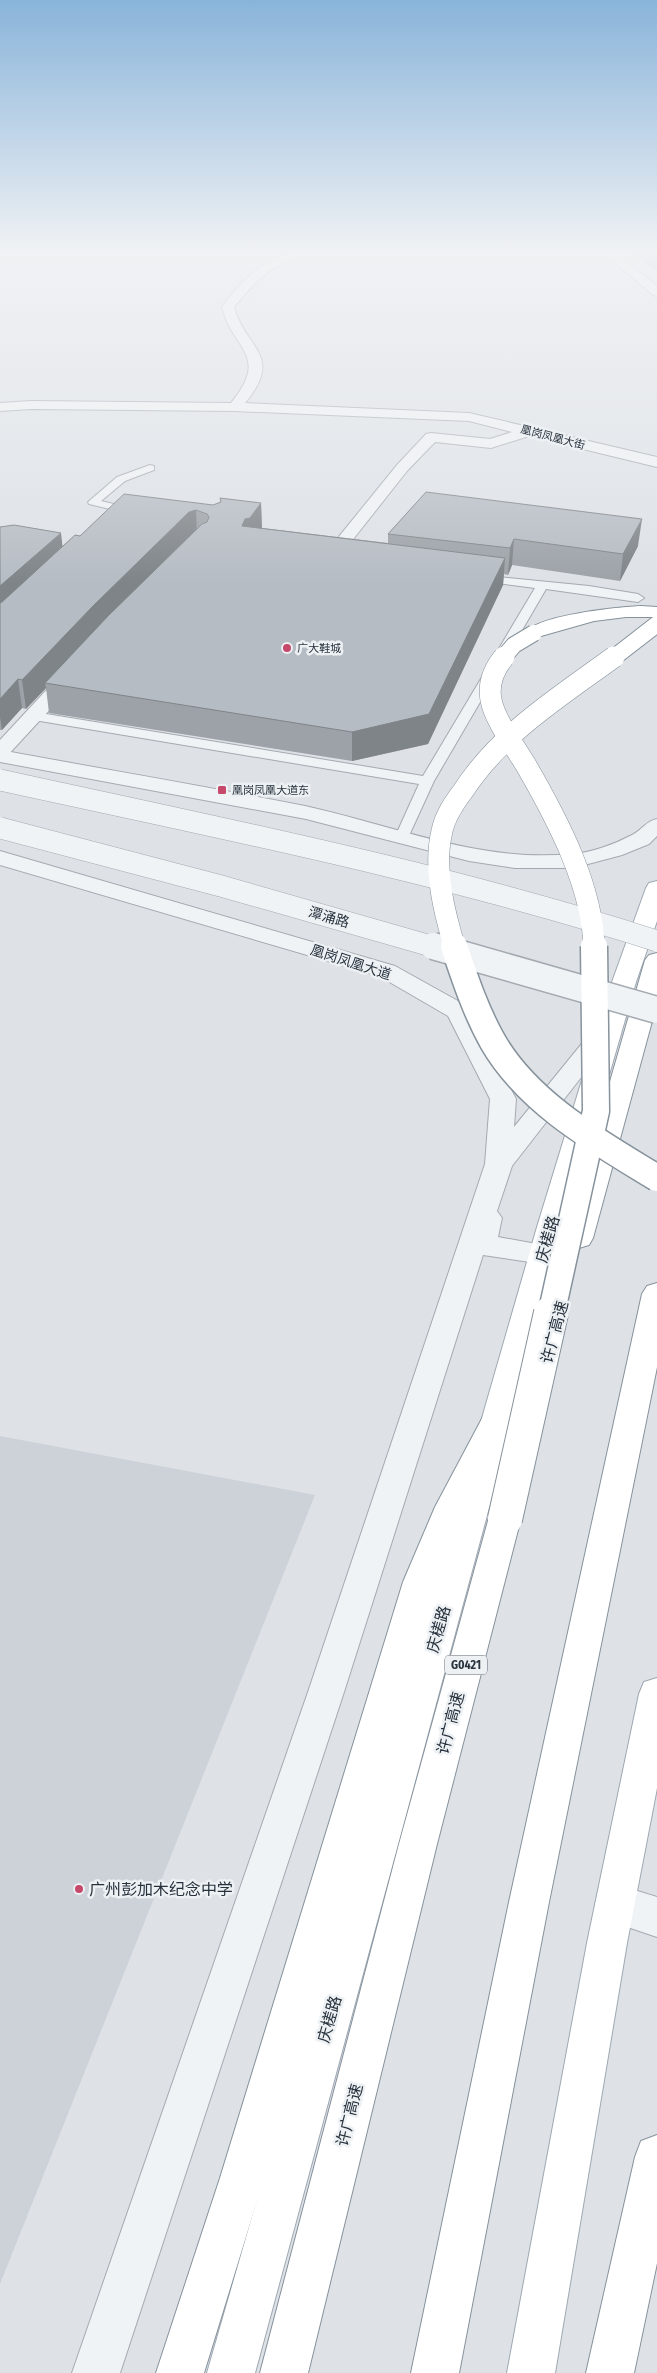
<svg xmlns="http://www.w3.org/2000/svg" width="657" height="2373" viewBox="0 0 657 2373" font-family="'Fira Sans Condensed','Noto Sans SC',sans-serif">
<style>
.built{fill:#ccd2d8}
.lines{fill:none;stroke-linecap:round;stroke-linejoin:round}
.canal{fill:#9bb4c5;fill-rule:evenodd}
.service-casing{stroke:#a4aab1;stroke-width:2}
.minor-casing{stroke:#a4aab1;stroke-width:2}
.tertiary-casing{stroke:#a4aab1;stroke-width:2}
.primary-casing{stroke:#9ea8b2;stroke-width:2}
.motorway-casing{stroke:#86929c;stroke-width:2}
.service{fill:#f0f3f5;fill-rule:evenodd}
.minor{fill:#f0f3f5;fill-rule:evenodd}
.tertiary{fill:#f0f3f5;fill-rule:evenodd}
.primary{fill:#fff;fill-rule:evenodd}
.motorway{fill:#fff;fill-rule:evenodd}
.tertiary-bridge-far1-casing{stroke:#a4aab1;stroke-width:22;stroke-linecap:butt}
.tertiary-bridge-casing{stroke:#a4aab1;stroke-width:29;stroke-linecap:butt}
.motorway-bridge-far3-casing{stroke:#86929c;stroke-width:18;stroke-linecap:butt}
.motorway-bridge-far2-casing{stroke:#86929c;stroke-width:22;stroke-linecap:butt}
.motorway-bridge-far1-casing{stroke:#86929c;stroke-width:29;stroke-linecap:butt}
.motorway-bridge-casing{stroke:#86929c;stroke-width:36;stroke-linecap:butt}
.tertiary-bridge-far1{stroke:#f0f3f5;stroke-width:21}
.tertiary-bridge{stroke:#f0f3f5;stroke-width:26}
.motorway-bridge-far3{stroke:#fff;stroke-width:16}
.motorway-bridge-far2{stroke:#fff;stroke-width:21}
.motorway-bridge-far1{stroke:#fff;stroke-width:26}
.motorway-bridge{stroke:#fff;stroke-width:34}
.wall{fill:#9da2a8}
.shaded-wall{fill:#7f8488}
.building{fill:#b6bcc3;stroke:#7f8488}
.poi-dot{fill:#c6496b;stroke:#edf1f4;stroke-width:2}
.labels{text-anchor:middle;stroke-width:5;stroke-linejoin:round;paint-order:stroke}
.far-street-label{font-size:11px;fill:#28323d;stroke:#edf1f4}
.far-poi-label{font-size:11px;fill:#28323d;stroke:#edf1f4;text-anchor:start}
.shield{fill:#edf1f4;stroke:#636b74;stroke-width:1}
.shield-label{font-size:12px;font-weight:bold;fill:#28323d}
.street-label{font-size:14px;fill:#28323d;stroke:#edf1f4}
.near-street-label{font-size:16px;fill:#28323d;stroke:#edf1f4}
.near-poi-label{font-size:16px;fill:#28323d;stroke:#edf1f4;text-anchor:start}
</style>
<rect width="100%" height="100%" fill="#dee2e7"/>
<path class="built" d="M0,1436L315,1495L0,2284Z"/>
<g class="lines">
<path class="canal" d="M635,252H654L657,254V269L651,268Z"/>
<defs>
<g id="service">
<path d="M150,465L154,466V470L125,481L101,501L118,505L127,513L136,515V519L119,517L110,509L89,504L88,502L117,477Z"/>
<path d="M478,575L589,586L638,594L644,598L638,602L546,589L434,781L407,840L402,841L395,837L419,784L34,720L27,716L34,712L423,776L535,588L474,580L472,578L474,576Z"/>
</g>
<g id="minor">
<path d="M298,252H327C319,260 300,257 290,260C266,269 250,288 234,307C245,349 285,355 245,403L469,413L657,457V467L529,436L491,448L435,442L407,471L347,547C334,551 317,547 304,543L302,540L304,537L310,535L337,539L397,465L426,434L431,433L490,439L512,432L469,421L235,411L31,409L0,411V403L31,401L231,403C271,354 232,350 222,307C241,280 264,258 298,252Z"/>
<path d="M602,252H614L657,286V296L653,295Z"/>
<path d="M72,668L79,670L81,674L79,678L7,756L0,758V740L65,670Z"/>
<path d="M615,1884L657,1897V1937L601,1918L595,1904L601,1890Z"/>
</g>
<g id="tertiary">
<path d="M0,750C102,769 204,786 305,806C392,825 480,863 571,854C591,853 615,844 632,835C642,830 646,821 657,819V836L649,844L622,855L573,868H515L469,861L306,819L0,762Z"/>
<path d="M0,851L395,966L467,1006L516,1099L514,1127L597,1025L606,1022L615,1025L618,1030L512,1166L497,1211L502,1218L498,1237L553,1247L557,1254L553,1261L543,1264L483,1255L344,1692L120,2373H72L308,1692L485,1164L490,1099L448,1016L379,976L0,865Z"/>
</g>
<g id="primary">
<path d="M657,881V921L636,982L565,1227L255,2373H207L537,1227L612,982L646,888L649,883Z"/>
<path d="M657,1678V1788L627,1943L555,2373H507L587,1943L639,1694L644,1682Z"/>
</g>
<g id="motorway">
<path d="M641,606L657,607V617H626L594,621L534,638L528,637L525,633C537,615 619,607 641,606Z"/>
<path d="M657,953V1003L593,1238L589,1245L579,1248L569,1245L565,1238L645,960L649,955Z"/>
<path d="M657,1283V1367L549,1902L459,2373H411L509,1902L642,1294L647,1286Z"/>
<path d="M497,1408L508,1411L513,1420L468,1507L437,1582L264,2178L204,2373H156L220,2178L403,1582L435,1507L486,1411Z"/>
<path d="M510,1486L522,1490L526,1499L437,1844L308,2373H260L399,1844L494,1499L498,1490Z"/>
<path d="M657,2135V2263L634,2373H586L635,2157L641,2141Z"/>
</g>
</defs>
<use href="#service" class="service-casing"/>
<use href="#minor" class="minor-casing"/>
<use href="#tertiary" class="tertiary-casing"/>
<use href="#primary" class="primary-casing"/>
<use href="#motorway" class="motorway-casing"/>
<use href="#service" class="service"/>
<use href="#minor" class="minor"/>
<use href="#tertiary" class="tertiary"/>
<use href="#primary" class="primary"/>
<use href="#motorway" class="motorway"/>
<defs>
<g id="tertiary-bridge-far1">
<path d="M0,780C220,828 442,872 657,941"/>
<path d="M0,828L221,886L438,948"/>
</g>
<path id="tertiary-bridge" d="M433,946L657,1010"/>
<g id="motorway-bridge-far3">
<path d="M502,659L514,645L534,633"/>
<path d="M612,659L657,624"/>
</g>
<g id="motorway-bridge-far2">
<path d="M504,657C494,669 488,684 491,700C495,721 516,748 527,767C557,819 593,887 594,948"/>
<path d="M455,948C444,912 433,868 442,831C445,816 454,803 463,791C501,733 559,697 614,657"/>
</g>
<g id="motorway-bridge-far1">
<path d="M454,946C465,979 476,1012 493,1042C529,1104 598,1142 657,1178"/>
<path d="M551,1315L596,1111L594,946"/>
</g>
<path id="motorway-bridge" d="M505,1519L551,1313"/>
</defs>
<use href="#tertiary-bridge-far1" class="tertiary-bridge-far1-casing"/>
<use href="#tertiary-bridge" class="tertiary-bridge-casing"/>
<use href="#motorway-bridge-far3" class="motorway-bridge-far3-casing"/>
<use href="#motorway-bridge-far2" class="motorway-bridge-far2-casing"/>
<use href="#motorway-bridge-far1" class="motorway-bridge-far1-casing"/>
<use href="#motorway-bridge" class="motorway-bridge-casing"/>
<use href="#tertiary-bridge-far1" class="tertiary-bridge-far1"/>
<use href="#tertiary-bridge" class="tertiary-bridge"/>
<use href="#motorway-bridge-far3" class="motorway-bridge-far3"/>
<use href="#motorway-bridge-far2" class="motorway-bridge-far2"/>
<use href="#motorway-bridge-far1" class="motorway-bridge-far1"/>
<use href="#motorway-bridge" class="motorway-bridge"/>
</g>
<path class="wall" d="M426,492L638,546L620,581L512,565L508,575L504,574L503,585L428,744L352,761L49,713L46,688L26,709L22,708L2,730H0V527L63,546L80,536L213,505L220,502V498L261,503L262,528L388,543V534Z"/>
<g class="shaded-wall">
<path d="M261,503L262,529L242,526L245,519Z"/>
<path d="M196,510L197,536L45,683L46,688L26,709L22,680L93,606L189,512Z"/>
<path d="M642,519L638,546L620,581L623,554Z"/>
<path d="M61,533L64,559L0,617V586Z"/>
<path d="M514,539L512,565L508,575L510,548Z"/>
<path d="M505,558L503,585L428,744L352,761V732Z"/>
<path d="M18,679L22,708L2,730L0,717V699Z"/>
</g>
<g class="building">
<path d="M426,492L642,519L623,554L514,539L510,548L388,534Z"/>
<path d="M124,494L213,505L221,502L220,498L261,503L250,518L245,519L242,526L505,558L429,714L352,732L45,683L108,616L202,524L207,522L209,517L207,514L196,510L189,512L93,606L22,680L18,679L0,699V603L2,602L75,535L80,536Z"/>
<path d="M14,525L61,533L0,586V527Z"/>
</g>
<linearGradient id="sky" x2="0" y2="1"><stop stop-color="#89b4da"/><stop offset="0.43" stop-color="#f0f2f4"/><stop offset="1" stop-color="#f0f2f4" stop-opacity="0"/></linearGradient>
<rect width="657" height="584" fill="url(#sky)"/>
<g class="poi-dot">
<circle cx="287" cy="648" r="5"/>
<rect x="217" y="785" width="10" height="10" rx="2.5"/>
<circle cx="79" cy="1889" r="5"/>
</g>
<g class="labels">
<g class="far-street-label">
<text transform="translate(553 437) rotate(15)" y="4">凰岗凤凰大街</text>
</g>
<g class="far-poi-label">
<text x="297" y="652">广大鞋城</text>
<text x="232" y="794">凰岗凤凰大道东</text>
</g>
<rect class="shield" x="445" y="1655.5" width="42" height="19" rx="4"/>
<g class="shield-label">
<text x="466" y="1669">G0421</text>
</g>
<g class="street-label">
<text transform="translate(329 917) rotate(16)" y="5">潭涌路</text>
<text transform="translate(351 962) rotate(18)" y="5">凰岗凤凰大道</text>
</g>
<g class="near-street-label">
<text transform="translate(547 1239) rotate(-74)" y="6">庆槎路</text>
<text transform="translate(554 1332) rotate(-75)" y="6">许广高速</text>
<text transform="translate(438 1629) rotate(-74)" y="6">庆槎路</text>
<text transform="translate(450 1723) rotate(-75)" y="6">许广高速</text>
<text transform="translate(329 2019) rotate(-74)" y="6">庆槎路</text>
<text transform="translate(349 2115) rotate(-76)" y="6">许广高速</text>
</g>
<g class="near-poi-label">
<text x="89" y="1895">广州彭加木纪念中学</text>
</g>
</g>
</svg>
